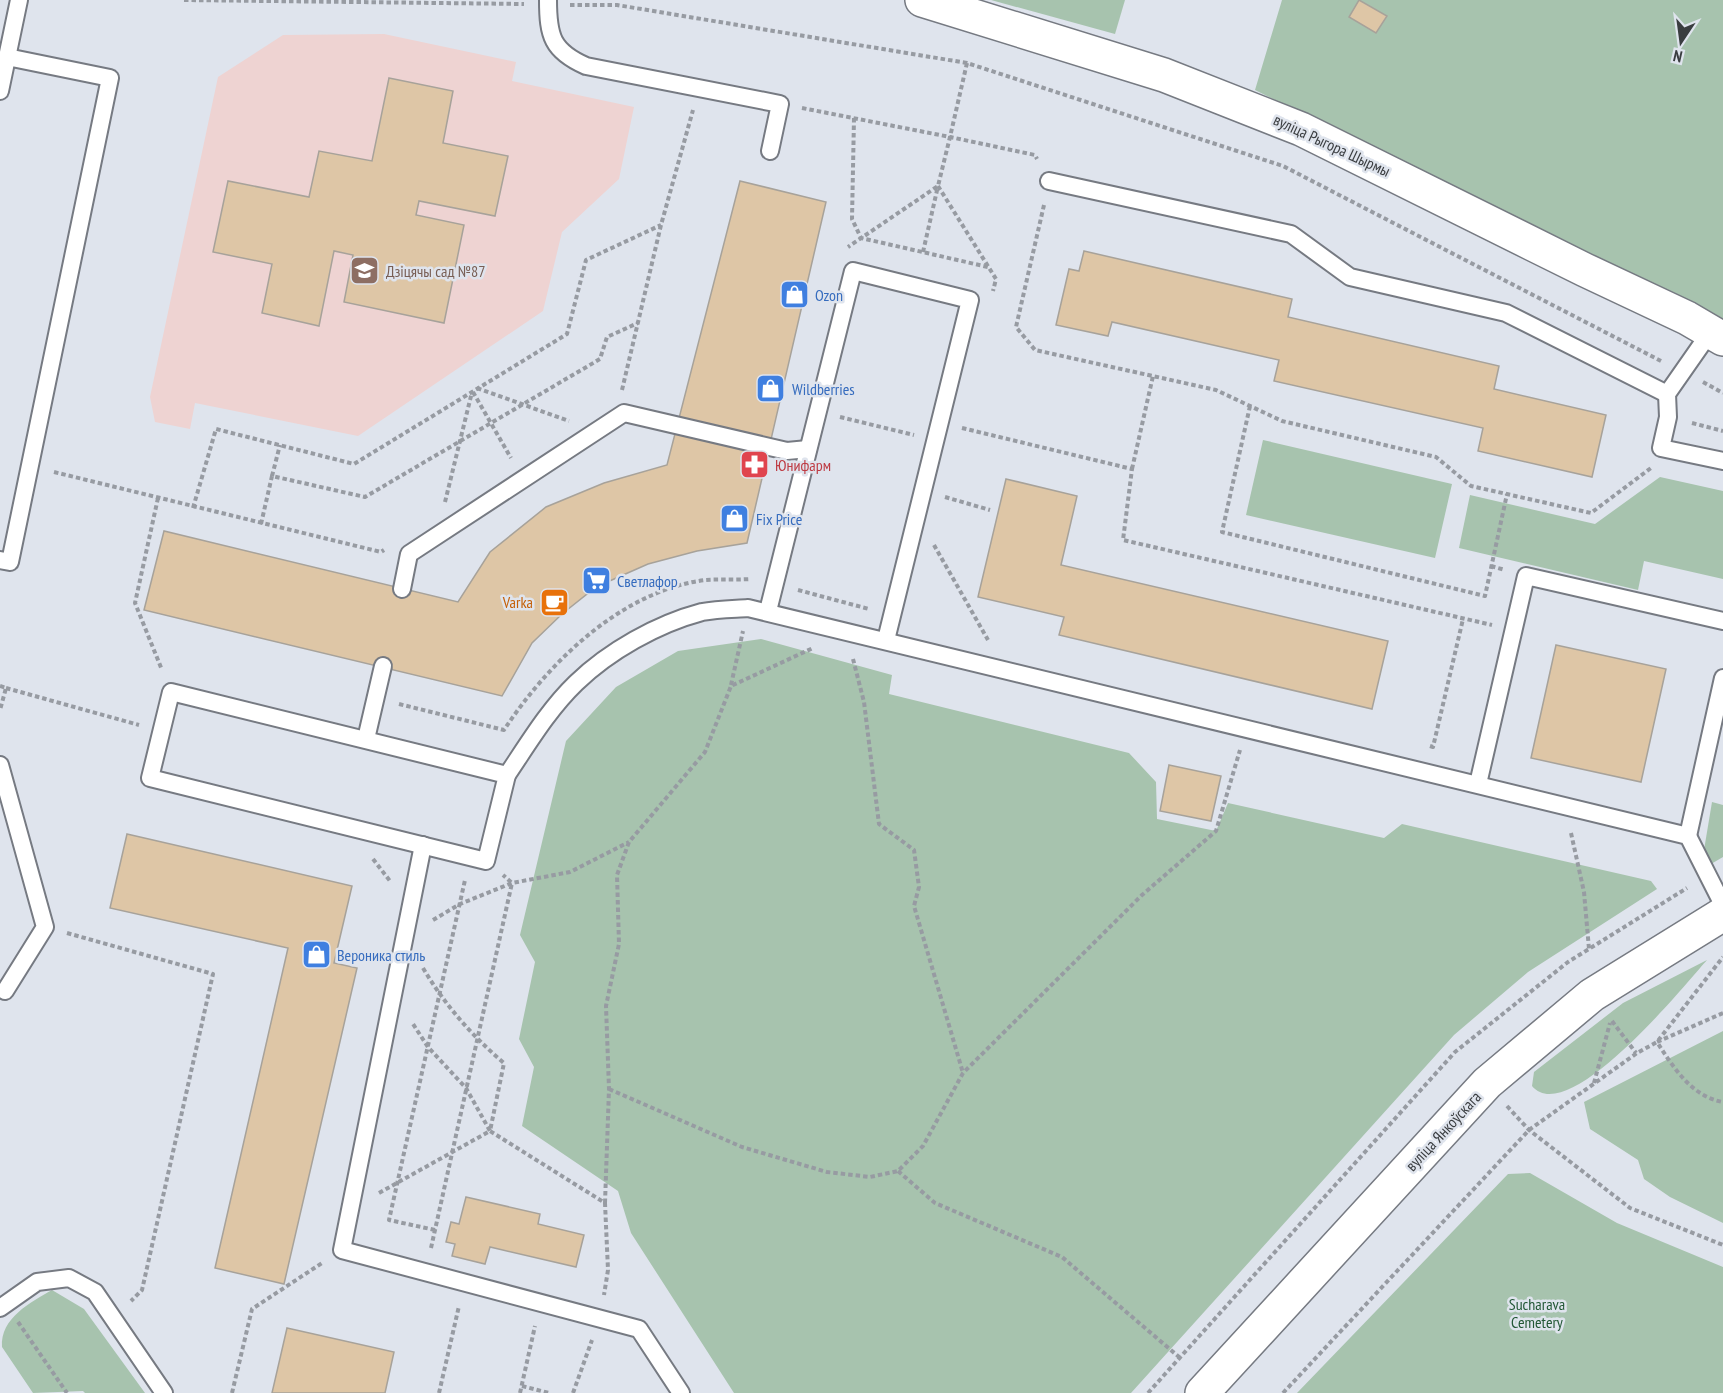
<svg xmlns="http://www.w3.org/2000/svg" width="1723" height="1393" viewBox="0 0 1723 1393" font-family="'PT Sans Narrow',sans-serif">
<style>
.education{fill:#eed3d2}
.green{fill:#a7c3ae}
.building{fill:#dec6a6;stroke:#a7a29a;stroke-width:1.5}
.lines{fill:none;stroke-linecap:round;stroke-linejoin:round}
.lane-casing{stroke:#767a82;stroke-width:20}
.secondary-casing{stroke:#767a82;stroke-width:36}
.path{stroke:#979ba2;stroke-width:4;stroke-dasharray:4.5 3;stroke-linecap:butt}
.lane{stroke:#fff;stroke-width:16}
.secondary{stroke:#fff;stroke-width:33}
.labels{text-anchor:middle;stroke-width:5;stroke-linejoin:round;paint-order:stroke}
.street-label{font-size:16px;fill:#3a3d40;stroke:#dfe4ed}
.education-label{font-size:16px;fill:#785e54;stroke:#dfe4ed;text-anchor:start}
.shop-label{font-size:16px;fill:#366cbe;stroke:#dfe4ed;text-anchor:start}
.health-label{font-size:16px;fill:#be3a42;stroke:#dfe4ed;text-anchor:start}
.food-label{font-size:16px;fill:#c56008;stroke:#dfe4ed;text-anchor:end}
.park-label{font-size:16px;fill:#235836;stroke:#dfe4ed}
</style>
<rect width="100%" height="100%" fill="#dfe4ed"/>
<path class="education" d="M384,34L516,62L512,81L634,107L619,179L562,232L543,311L358,436L195,403L190,429L155,422L150,397L218,77L283,35Z"/>
<g class="green">
<path d="M991,0H1125L1115,34Z"/>
<path d="M1282,0H1723V323L1685,302L1255,90Z"/>
<path d="M1263,440L1452,484L1435,558L1246,515Z"/>
<path d="M1660,477L1723,491V579L1644,561L1638,590L1459,548L1470,495L1595,524Z"/>
<path d="M761,639L892,675L889,694L1129,753L1156,782L1157,819L1216,831L1228,803L1384,838L1402,824L1651,881L1657,889L1528,972L1454,1035L1131,1393H734L631,1233L618,1191L522,1126L534,1067L519,1039L535,962L520,935L566,741L616,687L678,651Z"/>
<path d="M1712,802L1723,805V857L1711,864L1704,850Z"/>
<path d="M1707,960C1684,986 1568,1129 1532,1086L1534,1072L1623,1003Z"/>
<path d="M1723,1031V1223L1670,1197L1644,1179L1638,1160L1590,1129L1584,1102Z"/>
<path d="M1530,1173L1617,1223L1723,1267V1393H1297L1508,1174Z"/>
<path d="M52,1290L84,1309L145,1393H85L83,1391L33,1393L2,1347C0,1318 31,1302 52,1290Z"/>
</g>
<g class="building">
<path d="M1359,0L1387,16L1376,33L1349,17Z"/>
<path d="M389,78L453,91L443,143L508,156L495,216L419,201L416,215L464,225L444,323L344,302L353,255L334,251L319,326L262,313L272,264L213,252L228,181L309,197L319,151L372,161Z"/>
<path d="M740,181L826,202L747,543L697,551L648,564L596,587L562,614L532,643L502,696L144,610L164,531L458,602L490,552L546,507L604,483L667,465Z"/>
<path d="M1084,251L1292,299L1288,317L1499,366L1494,389L1606,415L1592,477L1478,451L1483,428L1274,381L1279,360L1112,322L1108,336L1056,325L1069,269L1079,271Z"/>
<path d="M1006,479L1077,496L1061,565L1388,641L1372,709L1059,635L1064,617L978,597Z"/>
<path d="M1556,645L1666,669L1641,782L1531,758Z"/>
<path d="M1169,765L1221,776L1211,821L1160,811Z"/>
<path d="M127,834L352,886L334,963L357,968L284,1284L215,1268L288,948L110,908Z"/>
<path d="M466,1197L540,1214L538,1224L584,1235L576,1267L490,1247L485,1264L452,1256L455,1244L446,1242L451,1222L459,1224Z"/>
<path d="M287,1328L394,1352L385,1393H272Z"/>
</g>
<g class="lines">
<defs>
<g id="lane">
<path d="M548,0C548,36 552,51 586,66L780,104L770,151"/>
<path d="M0,91L19,0"/>
<path d="M1049,181L1291,234L1350,277L1506,313L1667,394"/>
<path d="M1711,331L1667,394L1668,417L1661,448L1723,461"/>
<path d="M0,560L10,562L110,78L7,57"/>
<path d="M402,589L409,554L624,413L787,451L808,449"/>
<path d="M768,611L853,271L970,300L886,640"/>
<path d="M171,692L507,775L486,861L150,778Z"/>
<path d="M366,739L383,666"/>
<path d="M0,765L45,927L5,991"/>
<path d="M507,775C528,744 548,710 576,683C609,651 657,624 702,612C717,609 733,609 748,608L1688,836L1723,905"/>
<path d="M1478,784L1526,576L1723,621"/>
<path d="M1688,836L1723,678"/>
<path d="M423,845L342,1250L639,1329L681,1393"/>
<path d="M0,1308L37,1282L69,1278L95,1292L164,1393"/>
</g>
<g id="secondary">
<path d="M922,0L1164,75L1301,129L1585,270L1687,318L1723,339"/>
<path d="M1202,1393L1487,1083L1592,995L1723,914"/>
</g>
</defs>
<use href="#lane" class="lane-casing"/>
<use href="#secondary" class="secondary-casing"/>
<g class="path">
<path d="M184,0L524,4"/>
<path d="M570,5H617L967,63L1283,166L1661,361"/>
<path d="M967,63L950,137L1035,155L1037,159"/>
<path d="M802,108L950,137L938,186L848,247"/>
<path d="M854,118L852,219L861,238L988,267"/>
<path d="M938,186L996,279L993,291"/>
<path d="M1044,205L1016,327L1035,350L1216,390L1282,421L1436,457L1471,486L1591,513L1651,468"/>
<path d="M923,252L938,186"/>
<path d="M1703,382L1723,393"/>
<path d="M477,388L569,421"/>
<path d="M622,390L661,225L693,110"/>
<path d="M473,392L511,458"/>
<path d="M1250,406L1222,532L1485,596L1507,494"/>
<path d="M840,417L914,435"/>
<path d="M1692,423L1723,431"/>
<path d="M962,428L1132,469L1123,540L1492,625"/>
<path d="M1132,469L1153,376"/>
<path d="M54,472L381,552L384,550"/>
<path d="M272,476L280,445"/>
<path d="M945,497L990,510"/>
<path d="M158,498L135,603L162,670"/>
<path d="M445,502L472,392"/>
<path d="M193,508L216,429L354,464L567,334L586,260L661,225"/>
<path d="M261,524L272,476L365,497L600,359L607,337L638,323"/>
<path d="M934,545L988,640"/>
<path d="M1491,566L1505,570"/>
<path d="M798,590L869,609"/>
<path d="M853,659L864,702L879,824L914,850L919,887L914,906L963,1073"/>
<path d="M731,685L743,631"/>
<path d="M0,686L6,688L0,710"/>
<path d="M6,688L139,725"/>
<path d="M399,704L504,730C548,663 621,591 705,580C720,579 736,580 751,579"/>
<path d="M1430,746L1433,747L1463,619"/>
<path d="M1571,833L1584,892L1589,949"/>
<path d="M373,859L390,881"/>
<path d="M433,920L460,904L512,883L570,872L629,842"/>
<path d="M67,933L213,974L142,1290L131,1301"/>
<path d="M423,968C445,1005 471,1035 504,1063L490,1131L605,1203L608,1270L604,1295"/>
<path d="M1723,1013L1657,1042C1673,1067 1692,1097 1723,1102"/>
<path d="M1612,1021L1636,1053"/>
<path d="M1594,1083L1610,1023"/>
<path d="M609,1089L742,1147L827,1172L870,1177L898,1171L923,1146L963,1073L1142,895L1216,831L1240,750"/>
<path d="M1507,1106L1529,1130L1630,1208L1723,1245"/>
<path d="M898,1171L935,1203L1062,1257L1179,1357"/>
<path d="M379,1193L490,1131L466,1088L428,1047L413,1024"/>
<path d="M605,1203L609,1089L606,1006L619,944L617,875L629,842L705,752L731,686L813,648"/>
<path d="M435,1230L389,1220L465,880"/>
<path d="M431,1248L512,883L503,875"/>
<path d="M18,1322L67,1393"/>
<path d="M522,1386L549,1393"/>
<path d="M232,1393L252,1309L322,1263"/>
<path d="M439,1393L459,1306"/>
<path d="M520,1393L535,1326"/>
<path d="M573,1393L592,1340"/>
<path d="M1148,1393L1455,1052L1568,962L1687,888"/>
<path d="M1283,1393L1529,1130L1637,1053L1657,1042L1723,957"/>
</g>
<use href="#lane" class="lane"/>
<use href="#secondary" class="secondary"/>
</g>
<defs>
<symbol id="school-square" viewBox="-11 -11 22 22"><rect x="-9" y="-9" width="18" height="18" rx="4" fill="#8d6e63" stroke="#dfe4ed"/><path d="M0-5L7-2L0 1L-7-2ZM-4 1L0 2.5L4 1V4Q0 6-4 4Z" fill="#fff"/></symbol>
<symbol id="shop-square" viewBox="-11 -11 22 22"><rect x="-9" y="-9" width="18" height="18" rx="4" fill="#3f7fe0" stroke="#dfe4ed"/><path d="M-5-2.5h2.3a2.7 3.5 0 0 1 5.4 0H5L5.5 6h-11ZM-1.5-2.5h3a1.5 2.3 0 0 0-3 0Z" fill="#fff"/></symbol>
<symbol id="pharmacy-square" viewBox="-11 -11 22 22"><rect x="-9" y="-9" width="18" height="18" rx="4" fill="#e0444e" stroke="#dfe4ed"/><path d="M-2-6h4v4h4v4h-4v4h-4v-4h-4v-4h4Z" fill="#fff"/></symbol>
<symbol id="supermarket-square" viewBox="-11 -11 22 22"><rect x="-9" y="-9" width="18" height="18" rx="4" fill="#3f7fe0" stroke="#dfe4ed"/><path d="M-6-5.5h2.5l.6 2H6L4.5 2H-2.5L-4.4-4H-6ZM-1.5 3.2a1.3 1.3 0 1 0 .1 0ZM3 3.2a1.3 1.3 0 1 0 .1 0Z" fill="#fff"/></symbol>
<symbol id="cafe-square" viewBox="-11 -11 22 22"><rect x="-9" y="-9" width="18" height="18" rx="4" fill="#e8710a" stroke="#dfe4ed"/><path d="M-5.5-4.5H6V0H3Q3 3.5 0 3.5H-2.5Q-5.5 3.5-5.5 0ZM3-3.2v2h1.7v-2ZM-6 4.5H4V6H-6Z" fill="#fff"/></symbol>
</defs>
<g fill-rule="evenodd">
<use href="#school-square" x="348" y="254" width="33" height="33"/>
<use href="#shop-square" x="778" y="278" width="33" height="33"/>
<use href="#shop-square" x="754" y="372" width="33" height="33"/>
<use href="#pharmacy-square" x="738" y="448" width="33" height="33"/>
<use href="#shop-square" x="718" y="502" width="33" height="33"/>
<use href="#supermarket-square" x="580" y="564" width="33" height="33"/>
<use href="#cafe-square" x="538" y="586" width="33" height="33"/>
<use href="#shop-square" x="300" y="938" width="33" height="33"/>
</g>
<g class="labels">
<g class="street-label">
<text transform="translate(1332 145) rotate(25)" y="6">вуліца Рыгора Шырмы</text>
<text transform="translate(1443 1131) rotate(-47)" y="6">вуліца Янкоўскага</text>
</g>
<g class="education-label">
<text x="386" y="277">Дзіцячы сад №87</text>
</g>
<g class="shop-label">
<text x="815" y="301">Ozon</text>
<text x="792" y="395">Wildberries</text>
<text x="756" y="525">Fix Price</text>
<text x="617" y="587">Светлафор</text>
<text x="337" y="961">Вероника стиль</text>
</g>
<g class="health-label">
<text x="775" y="471">Юнифарм</text>
</g>
<g class="food-label">
<text x="533" y="608">Varka</text>
</g>
<g class="park-label">
<text x="1537" y="1310">Sucharava<tspan x="1537" dy="18">Cemetery</tspan></text>
</g>
</g>
<g transform="translate(1681 42) rotate(193)" stroke="#dfe4ed" stroke-width="4.5" paint-order="stroke">
<path d="M0-4.5L10 22L0 15L-10 22Z" fill="#3a3d40"/>
<text y="-9" font-size="16" font-weight="bold" text-anchor="middle" fill="#3a3d40">N</text>
</g>
</svg>
